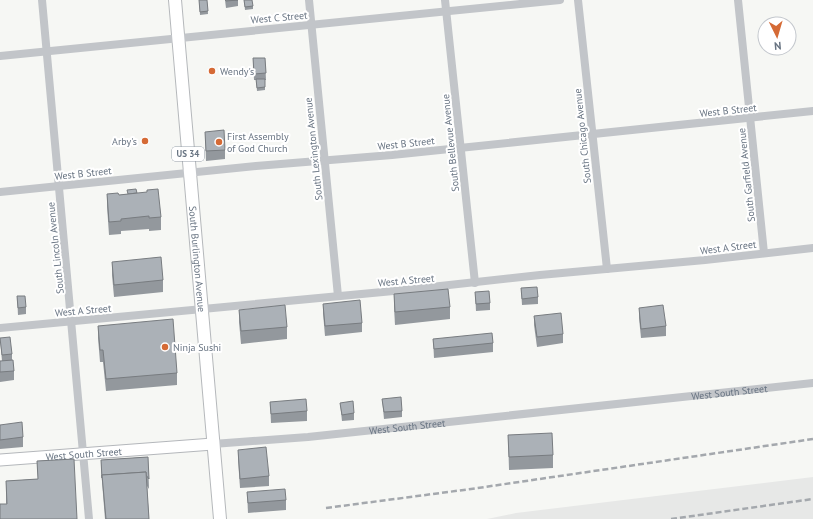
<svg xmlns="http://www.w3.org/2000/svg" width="813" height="519" viewBox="0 0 813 519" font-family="'PT Sans',sans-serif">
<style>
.built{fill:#e7e8e7}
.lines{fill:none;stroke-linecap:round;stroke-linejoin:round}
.major-casing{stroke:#b4b7bb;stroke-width:13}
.highway-casing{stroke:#b5b8bb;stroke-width:14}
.minor{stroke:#c2c5c9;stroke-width:8}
.major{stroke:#fff;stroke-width:11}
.highway{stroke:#fff;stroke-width:12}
.rail{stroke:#a4a8ad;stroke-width:2.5;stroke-dasharray:6 3;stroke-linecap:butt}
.wall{fill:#93989d}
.building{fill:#abb1b7;stroke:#787c80}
.poi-dot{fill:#d56a35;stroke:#fff;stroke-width:1.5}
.labels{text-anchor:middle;stroke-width:4;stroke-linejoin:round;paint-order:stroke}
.shield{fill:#fff;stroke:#959ea8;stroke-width:1}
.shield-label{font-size:9px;font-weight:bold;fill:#687482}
.street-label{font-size:10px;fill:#687482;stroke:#fff}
.poi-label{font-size:10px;fill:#687482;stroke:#fff;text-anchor:start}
</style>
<rect width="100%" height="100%" fill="#f6f7f4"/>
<path class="built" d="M813,477V519H487L516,513Z"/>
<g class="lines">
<defs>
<g id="major">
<path id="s2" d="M0,460L213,444"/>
</g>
<g id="highway">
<path id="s3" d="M175,0L220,519"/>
</g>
</defs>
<use href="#major" class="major-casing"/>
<use href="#highway" class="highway-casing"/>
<g class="minor">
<path d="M42,0L89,519"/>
<path d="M309,0L338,296"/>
<path d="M445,0L475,283"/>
<path d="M578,0L607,269"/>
<path d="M738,0L764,253"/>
<path d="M0,56L560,0"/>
<path d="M0,192L256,166L392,155L813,111"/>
<path d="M0,328L404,290L540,275L705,260L813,248"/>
<path id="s1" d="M213,444L308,437L813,383"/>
</g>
<use href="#major" class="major"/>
<use href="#highway" class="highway"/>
<g class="rail">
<path d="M326,508L471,489L813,439"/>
<path d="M671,519L813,499"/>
</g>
</g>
<g class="wall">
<path d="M199,0H207L208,14L200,15Z"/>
<path d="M225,0H238V6L226,8Z"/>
<path d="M244,0L253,6V9L245,10Z"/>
<path d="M253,58H265L266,80H265V90L257,91L256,80H254Z"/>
<path d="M205,132L225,150V159L206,161Z"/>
<path d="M137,193L161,217V230L149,231V229L121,231V234L109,235L107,206V194L119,195Z"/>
<path d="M112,262L163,280V292L114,297L112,275Z"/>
<path d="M521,288L538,297V304L522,305Z"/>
<path d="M475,292L490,303V310L476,311Z"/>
<path d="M394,294L450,307V319L395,325L394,307Z"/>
<path d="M17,296L26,307V314L18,315Z"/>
<path d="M323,304L362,323V332L325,336L323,313Z"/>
<path d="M639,308L666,326V336L641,338L639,318Z"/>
<path d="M239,310L287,327V339L241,344L239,322Z"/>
<path d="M534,316L563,334V343L537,347L534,325Z"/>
<path d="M98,326L177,373V385L106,391L103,362H100L98,338Z"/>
<path d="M0,338L12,354V360L14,371V380L0,382V361H2Z"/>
<path d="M433,339L493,343V352L434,358Z"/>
<path d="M382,399L402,411V417L384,419Z"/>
<path d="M270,402L307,411V421L271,423Z"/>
<path d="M340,403L354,413V420L342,421Z"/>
<path d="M0,425L23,437V447L0,449Z"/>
<path d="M508,435L553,455V468L509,470Z"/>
<path d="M238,450L269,476V486L240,488L238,459Z"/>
<path d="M148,457L149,489L147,486L149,519H105L101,469V460Z"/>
<path d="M74,459L6,504V481L38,479L37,461Z"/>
<path d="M247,492L286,500V510L248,513Z"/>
</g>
<g class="building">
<path d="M199,0H207L208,11L200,12Z"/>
<path d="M225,0H238L226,1Z"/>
<path d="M244,0H252L253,6L245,7Z"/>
<path d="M253,58H265L266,73L254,74Z"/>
<path d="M256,79H265V87L257,88Z"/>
<path d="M224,130L225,150L206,151L205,132Z"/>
<path d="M136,189L137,193L128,194L127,190Z"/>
<path d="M158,189L161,217L149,218V216L121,219V221L109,222L107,194L118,193L119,195L147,192V190Z"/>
<path d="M161,257L163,280L114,285L112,262Z"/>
<path d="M537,287L538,297L522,299L521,288Z"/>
<path d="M448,289L450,307L395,312L394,294Z"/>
<path d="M489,291L490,303L476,304L475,292Z"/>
<path d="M17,296H25L26,307L18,308Z"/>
<path d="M360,300L362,323L325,326L323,304Z"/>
<path d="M285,305L287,327L241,331L239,310Z"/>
<path d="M663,305L666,326L641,329L639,308Z"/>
<path d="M561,313L563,334L537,337L534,316Z"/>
<path d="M173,319L177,373L106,379L103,350H100L98,326Z"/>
<path d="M492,333L493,343L434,349L433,339Z"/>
<path d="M10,337L12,354L2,355L0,338Z"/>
<path d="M13,360L14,371L0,372V361Z"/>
<path d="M401,397L402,411L384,412L382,399Z"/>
<path d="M306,399L307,411L271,414L270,402Z"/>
<path d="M353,401L354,413L342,415L340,403Z"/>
<path d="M22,422L23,437L0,440V425Z"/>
<path d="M552,433L553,455L509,457L508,435Z"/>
<path d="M266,447L269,476L240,479L238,450Z"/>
<path d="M148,457L149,479L146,475V472L102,475V478L101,460Z"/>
<path d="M74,459L77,519H0V504H7L6,481L38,479L37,461Z"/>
<path d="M146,472L149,519H106L102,475Z"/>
<path d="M285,489L286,500L248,503L247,492Z"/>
</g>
<g class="poi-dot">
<circle cx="212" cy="71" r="4"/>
<circle cx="145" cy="141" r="4"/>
<circle cx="219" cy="142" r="4"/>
<circle cx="165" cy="347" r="4"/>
</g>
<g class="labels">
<rect class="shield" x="172" y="147" width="32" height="14" rx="3"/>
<g class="shield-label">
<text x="188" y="157">US 34</text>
</g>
<g class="street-label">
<text transform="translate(279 17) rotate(-5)" y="4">West C Street</text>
<text transform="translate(728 110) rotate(-6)" y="4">West B Street</text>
<text transform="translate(582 136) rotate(-96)" y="4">South Chicago Avenue</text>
<text transform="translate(406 143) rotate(-6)" y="4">West B Street</text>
<text transform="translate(450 143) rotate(-96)" y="4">South Bellevue Avenue</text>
<text transform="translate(313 149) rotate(-96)" y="4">South Lexington Avenue</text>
<text transform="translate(83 173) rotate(-6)" y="4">West B Street</text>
<text transform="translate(746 175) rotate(-96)" y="4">South Garfield Avenue</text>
<text transform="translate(728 247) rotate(-7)" y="4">West A Street</text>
<text transform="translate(55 248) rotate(-96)" y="4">South Lincoln Avenue</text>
<text dy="4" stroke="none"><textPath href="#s3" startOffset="260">South Burlington Avenue</textPath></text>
<text transform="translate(406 280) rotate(-5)" y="4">West A Street</text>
<text transform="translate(83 310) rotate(-5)" y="4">West A Street</text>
<text dy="4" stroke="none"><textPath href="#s1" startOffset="519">West South Street</textPath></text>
<text dy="4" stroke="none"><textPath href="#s1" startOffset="195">West South Street</textPath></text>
<text dy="4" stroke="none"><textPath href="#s2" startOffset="84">West South Street</textPath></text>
</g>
<g class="poi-label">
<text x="220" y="75">Wendy's</text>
<text x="227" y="140">First Assembly<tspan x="227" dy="12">of God Church</tspan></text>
<text x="137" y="145" text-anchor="end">Arby's</text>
<text x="173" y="351">Ninja Sushi</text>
</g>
</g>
<g transform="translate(777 36) rotate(175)"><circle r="19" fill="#ffffff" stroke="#c3c7cd"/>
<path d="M0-3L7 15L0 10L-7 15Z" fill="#d56a35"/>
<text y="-6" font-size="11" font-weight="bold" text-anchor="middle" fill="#687482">N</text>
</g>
</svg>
